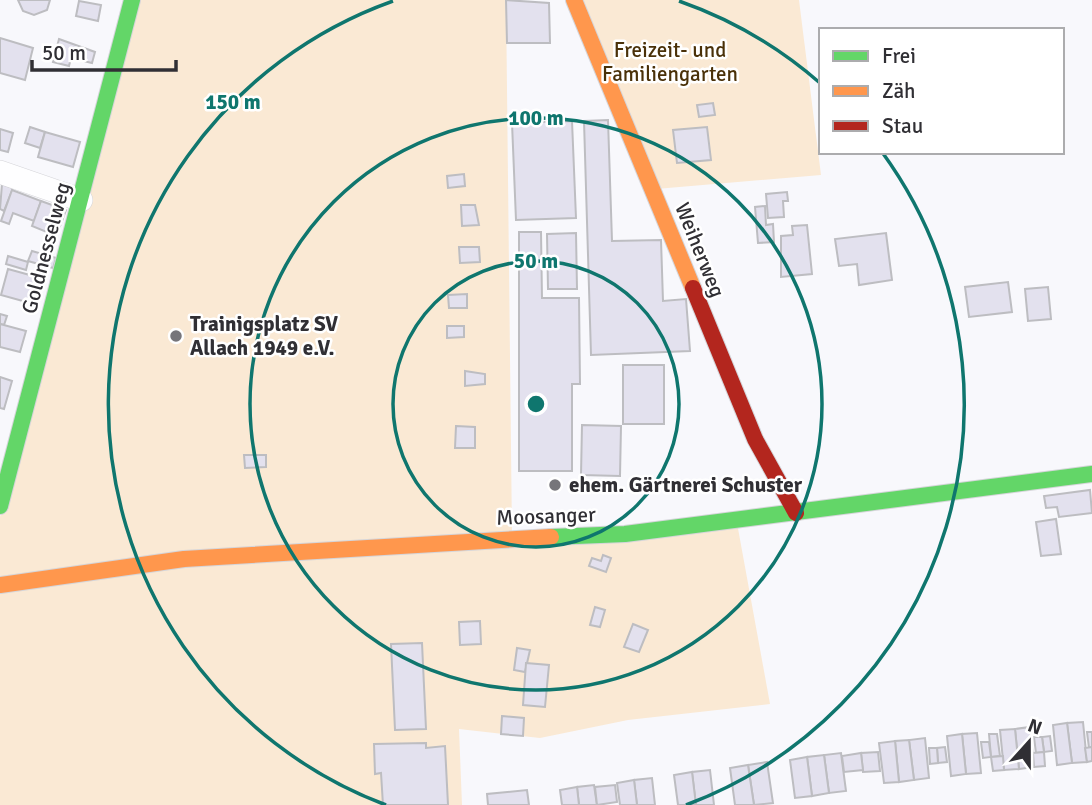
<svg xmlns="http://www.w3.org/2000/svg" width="1092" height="805" viewBox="0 0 1092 805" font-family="Signika,sans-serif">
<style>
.green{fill:#fae9d4}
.building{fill:#e3e1ee;stroke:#bdbdc1;stroke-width:2}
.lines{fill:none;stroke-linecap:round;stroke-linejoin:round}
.street-casing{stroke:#d5d5d9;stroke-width:24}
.fast-casing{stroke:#d5d5d9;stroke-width:18}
.slow-casing{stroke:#d5d5d9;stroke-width:18}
.jam-casing{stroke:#d5d5d9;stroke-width:18}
.street{stroke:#fefeff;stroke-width:23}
.fast{stroke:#63d668;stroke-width:16}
.slow{stroke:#ff974d;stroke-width:16}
.jam{stroke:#b3261e;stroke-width:16}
.ring{fill:none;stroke:#0f766e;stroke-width:3.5}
.poi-dot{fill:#76757a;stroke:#fff;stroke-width:2.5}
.labels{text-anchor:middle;stroke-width:5;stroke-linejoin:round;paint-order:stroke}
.park-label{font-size:21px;fill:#4a3109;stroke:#fff}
.street-label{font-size:21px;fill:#302f34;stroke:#fff}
.poi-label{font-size:21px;font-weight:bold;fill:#302f34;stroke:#fff;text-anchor:start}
.centre{fill:#0f766e;stroke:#fff;stroke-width:3.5}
.ring-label{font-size:21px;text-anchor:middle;font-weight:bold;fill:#0f766e;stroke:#fff;stroke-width:5;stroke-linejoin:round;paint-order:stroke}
</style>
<rect width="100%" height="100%" fill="#f8f8fc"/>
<g class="green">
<path d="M136,0H506L512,535L737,523L770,704L628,720L540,738L459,729L462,805H0V517Z"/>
<path d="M574,0H799L821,175L656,189Z"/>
</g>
<g class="building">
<path d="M18,0H50L47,10L34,15L23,11Z"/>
<path d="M506,0L549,3L550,43H507Z"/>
<path d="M79,1L101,5L98,21L76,16Z"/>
<path d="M0,38L33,48L25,80L0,73Z"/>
<path d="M59,39L95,52L92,63L71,58L69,66L53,62Z"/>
<path d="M713,103L715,115L699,117L697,105Z"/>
<path d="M608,120L612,241L661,240L663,301L686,299L690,351L591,355L584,121Z"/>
<path d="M572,121L576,218L516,220L512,123Z"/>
<path d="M30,127L45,132L40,148L25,143Z"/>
<path d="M707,127L711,160L677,163L673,130Z"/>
<path d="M0,129L13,133L8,152L0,150Z"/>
<path d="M45,132L80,142L73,167L38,157Z"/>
<path d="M464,174L465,186L448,188L447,176Z"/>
<path d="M2,184L13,188L4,211L0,209Z"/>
<path d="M12,190L41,201L34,221L13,213L9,224L1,221Z"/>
<path d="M787,192L788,201H783L784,217L768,218L766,194Z"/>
<path d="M41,201L66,210L59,229L52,226L49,233L32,226Z"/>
<path d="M461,205H475L479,225L462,226Z"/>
<path d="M765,206L766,225L773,224L774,242L758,243L755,207Z"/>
<path d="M807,225L812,274L781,277V236L793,235L792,226Z"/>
<path d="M519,232H541L542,298H579L580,384H572V471H519Z"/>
<path d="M576,233L577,289H548L547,234Z"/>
<path d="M886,233L892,280L859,285L857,264L839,266L835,239Z"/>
<path d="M459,247H479L480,262L460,263Z"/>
<path d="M32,251L56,258L53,268L28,261Z"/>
<path d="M8,256L28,262L26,270L6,264Z"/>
<path d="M8,269L37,277L30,303L1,295Z"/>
<path d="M1008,282L1012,312L969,317L965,287Z"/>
<path d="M1048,287L1051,319L1028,321L1025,289Z"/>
<path d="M467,294V308H449L448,295Z"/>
<path d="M0,314L7,316L4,325L0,324Z"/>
<path d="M0,324L26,331L20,352L0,347Z"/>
<path d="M447,326H464V337L447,338Z"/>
<rect x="623" y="365" width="41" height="59"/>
<path d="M465,371L485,374V384L465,386Z"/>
<path d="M0,377L12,381L4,409L0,408Z"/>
<path d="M582,425L621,426L620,476L581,475Z"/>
<path d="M456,426L475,427V448H455Z"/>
<path d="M244,455H266V467L245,468Z"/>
<path d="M1090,490L1092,513L1059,517L1057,507L1046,508L1044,496Z"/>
<path d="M1056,519L1061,554L1041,556L1036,522Z"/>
<path d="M603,555L611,558L606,572L589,566L592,558L601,561Z"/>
<path d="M595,607L605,610L600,627L590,625Z"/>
<path d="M480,621L481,644L460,645L459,622Z"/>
<path d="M633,624L648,630L639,652L624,647Z"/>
<path d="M422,643L426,729L395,730L391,644Z"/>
<path d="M517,648L530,650L525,672L514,670Z"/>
<path d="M526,663L549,665L545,707L523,705Z"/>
<path d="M502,716L524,718L523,736L501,734Z"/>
<path d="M1083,722L1087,762L1072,763L1067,723Z"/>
<path d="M1067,723L1072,763L1057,765L1053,725Z"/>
<path d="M1030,727L1034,767L1019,769L1015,729Z"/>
<path d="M1015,729L1019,769L1004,770L1000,730Z"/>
<path d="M1087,732H1092V747L1089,748Z"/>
<path d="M977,733L981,773L966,774L962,734Z"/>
<path d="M962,734L966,774L951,776L947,736Z"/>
<path d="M989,734H997L1000,756L991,757Z"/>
<path d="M1050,736L1052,751L1044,752L1042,737Z"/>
<path d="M1034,737H1042L1044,752L1036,753Z"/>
<path d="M925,738L929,778L914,780L909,740Z"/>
<path d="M909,740L914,780L899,782L895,741Z"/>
<path d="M895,741L899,782L884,783L879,743Z"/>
<path d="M981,742H989L991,757L983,758Z"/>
<path d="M426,743V748L445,746L448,805H383L381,773L375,774L374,744Z"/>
<path d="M945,747L947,762L938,763L937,748Z"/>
<path d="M1092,747V761L1087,762L1085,748Z"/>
<path d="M929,748H937L938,763L930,764Z"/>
<path d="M878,752L880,771L863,772L861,753Z"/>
<path d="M1044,752L1045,766L1034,767L1033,753Z"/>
<path d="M841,753L846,791L829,793L824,755Z"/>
<path d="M861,753L863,770L844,772L842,756Z"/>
<path d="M824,755L829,793L812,796L807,757Z"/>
<path d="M1003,756L1004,770L993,771L991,757Z"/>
<path d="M807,757L812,796L795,798L790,760Z"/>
<path d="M767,762L773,803L754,805L748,765Z"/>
<path d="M748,765L754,805H735L730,768Z"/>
<path d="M710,770L714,805H696L692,772Z"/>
<path d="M692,772L696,805H678L674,775Z"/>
<path d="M652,778L655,805H637L634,780Z"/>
<path d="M634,780L637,805H620L617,783Z"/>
<path d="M594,785L597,805H579L577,787Z"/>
<path d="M615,785L617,802L597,805L595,787Z"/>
<path d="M577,787L579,805H562L560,790Z"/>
<path d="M527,790L529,805H488L487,794Z"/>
</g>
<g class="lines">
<defs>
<path id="street" d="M0,172L81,200"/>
<g id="fast">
<path d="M0,506L132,0"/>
<path d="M551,537L625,534L1092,474"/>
</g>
<g id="slow">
<path d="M574,0L693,288"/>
<path d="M0,585L184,559L551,537"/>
</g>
<path id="jam" d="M693,288L755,439L796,513"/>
</defs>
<use href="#street" class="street-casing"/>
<use href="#fast" class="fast-casing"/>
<use href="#slow" class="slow-casing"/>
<use href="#jam" class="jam-casing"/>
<use href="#street" class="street"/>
<use href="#fast" class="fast"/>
<use href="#slow" class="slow"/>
<use href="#jam" class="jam"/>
</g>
<g class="ring">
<circle cx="536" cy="404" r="143"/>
<circle cx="536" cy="404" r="286"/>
<path d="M386 805A428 428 0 0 1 393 1M679 1A428 428 0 0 1 820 83M882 152A428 428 0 0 1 686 805"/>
</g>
<g class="poi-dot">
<circle cx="176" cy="336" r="7"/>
<circle cx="555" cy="485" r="7"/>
</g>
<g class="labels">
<g class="park-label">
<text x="670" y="57">Freizeit- und<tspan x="670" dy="24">Familiengarten</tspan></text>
</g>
<g class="street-label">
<text transform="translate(46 248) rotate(-75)" y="7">Goldnesselweg</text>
<text transform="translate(700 250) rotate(68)" y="7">Weiherweg</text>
<text transform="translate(546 516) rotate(-2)" y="7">Moosanger</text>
</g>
<g class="poi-label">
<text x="190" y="331">Trainigsplatz SV<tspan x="190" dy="24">Allach 1949 e.V.</tspan></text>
<text x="569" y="492">ehem. Gärtnerei Schuster</text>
</g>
</g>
<circle cx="536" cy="404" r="10" class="centre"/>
<g class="ring-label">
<text x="233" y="109">150 m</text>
<text x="536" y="125">100 m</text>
<text x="536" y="268">50 m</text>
</g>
<rect x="819" y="28" width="245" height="126" fill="#ffffff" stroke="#acacae" stroke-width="2"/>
<rect x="833" y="51" width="35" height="10" fill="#63d668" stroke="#acacae" stroke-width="2"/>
<text x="882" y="63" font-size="21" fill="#302f34">Frei</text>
<rect x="833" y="86" width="35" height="10" fill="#ff974d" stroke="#acacae" stroke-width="2"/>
<text x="882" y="98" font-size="21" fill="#302f34">Zäh</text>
<rect x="833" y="121" width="35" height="10" fill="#b3261e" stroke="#acacae" stroke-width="2"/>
<text x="882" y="133" font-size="21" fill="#302f34">Stau</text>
<g transform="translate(1029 742) rotate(21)" stroke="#ffffff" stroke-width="5" paint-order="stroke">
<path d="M0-5L12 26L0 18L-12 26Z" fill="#302f34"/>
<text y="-10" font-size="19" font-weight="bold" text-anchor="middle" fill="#302f34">N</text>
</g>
<path d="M32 60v10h144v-10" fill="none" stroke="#302f34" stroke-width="3.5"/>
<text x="42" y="60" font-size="21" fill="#302f34" stroke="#ffffff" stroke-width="5" paint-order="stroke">50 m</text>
</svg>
